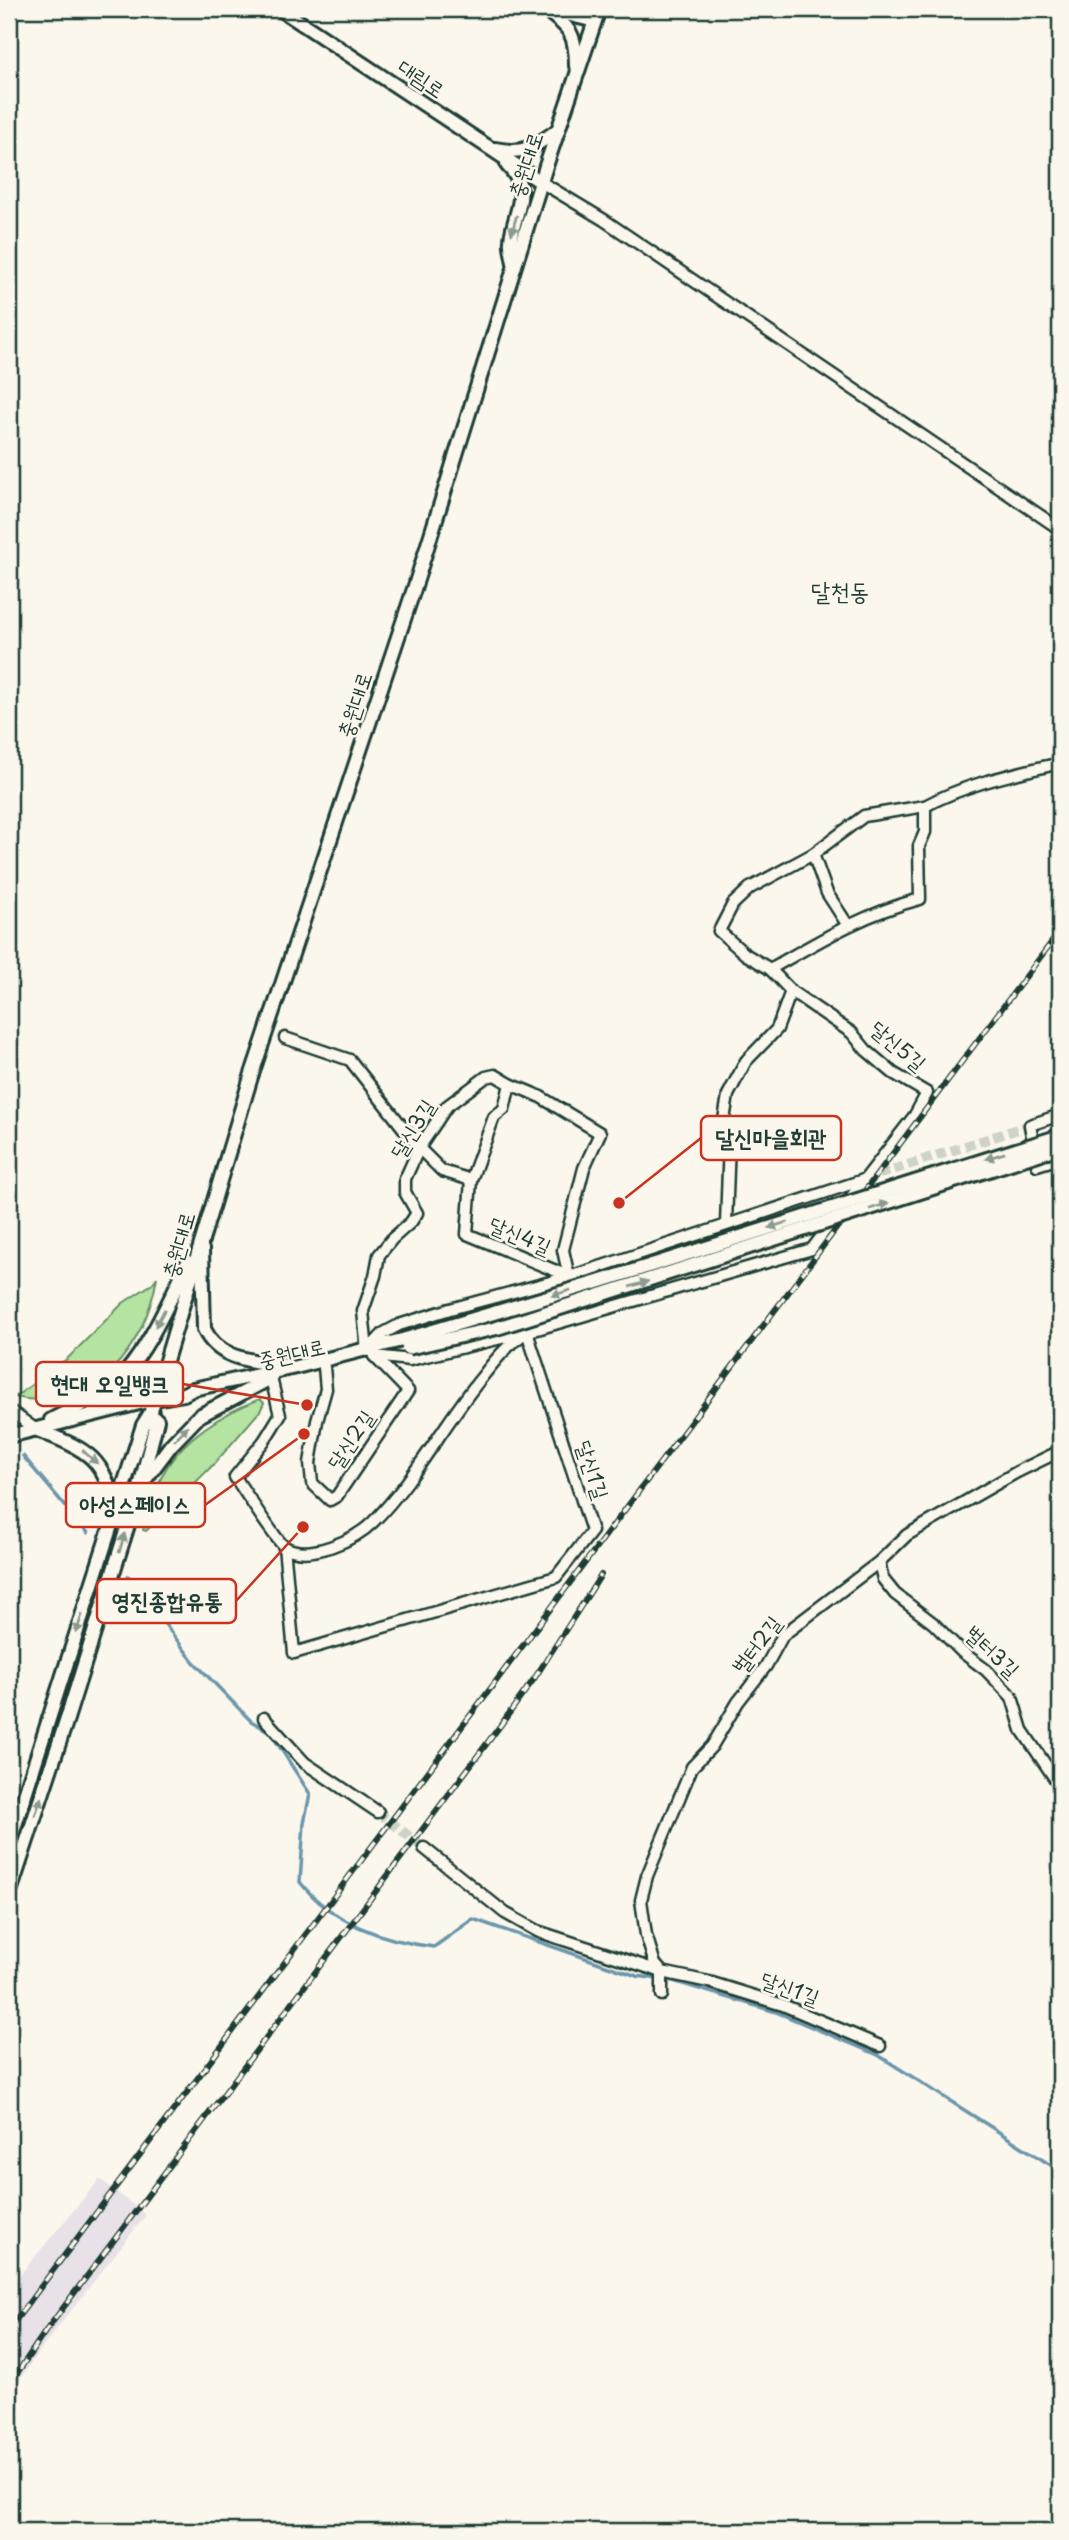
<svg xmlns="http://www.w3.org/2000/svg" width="1069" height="2540" viewBox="0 0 1069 2540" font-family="'Playpen Sans','Poor Story',sans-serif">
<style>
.built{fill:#e8e1e8}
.green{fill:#b4e3a2;stroke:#6a906b;stroke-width:2}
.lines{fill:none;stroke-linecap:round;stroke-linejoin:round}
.stream{stroke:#6b96ac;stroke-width:3.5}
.minor-tunnel{stroke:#cfd2c7;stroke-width:10;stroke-dasharray:10 5;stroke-linecap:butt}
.minor-casing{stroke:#1f3d34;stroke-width:15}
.tertiary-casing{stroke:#1f3d34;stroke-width:18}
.minor{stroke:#fbf7ec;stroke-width:10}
.tertiary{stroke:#fbf7ec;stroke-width:12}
.rail-casing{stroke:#1f3d34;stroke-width:6}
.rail{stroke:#fbf7ec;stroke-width:3.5;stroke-dasharray:10;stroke-linecap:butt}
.tertiary-bridge-casing{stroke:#1f3d34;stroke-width:18;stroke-linecap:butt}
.tertiary-bridge{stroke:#fbf7ec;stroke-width:12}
.oneway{fill:#8d9a90}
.labels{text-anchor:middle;stroke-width:5;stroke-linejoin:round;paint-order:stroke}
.street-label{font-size:21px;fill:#1f3d34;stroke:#fbf7ec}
.quarter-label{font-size:24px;fill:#1f3d34;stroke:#fbf7ec}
.leader{fill:none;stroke:#c8321e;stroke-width:2.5}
.callout-dot{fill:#c8321e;stroke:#fbf7ec;stroke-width:2.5}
.callout{fill:#fbf7ec;stroke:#c8321e;stroke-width:2.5}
.callout-label{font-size:23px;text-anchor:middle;font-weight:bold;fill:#1f3d34}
</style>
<rect width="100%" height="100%" fill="#fbf7ec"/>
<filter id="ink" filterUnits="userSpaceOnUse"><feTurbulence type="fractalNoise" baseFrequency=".0143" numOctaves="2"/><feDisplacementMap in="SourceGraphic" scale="14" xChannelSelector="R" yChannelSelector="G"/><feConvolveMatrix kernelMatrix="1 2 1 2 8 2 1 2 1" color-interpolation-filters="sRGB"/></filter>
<g filter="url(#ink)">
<path class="built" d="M100,2179L146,2215L34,2358L9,2396V2288Z"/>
<g class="green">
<path d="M157,1277C146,1346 94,1416 15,1397L68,1358L123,1303L152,1284Z"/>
<path d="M260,1399L264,1403L260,1411L215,1463L146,1531L143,1530C150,1512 154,1491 163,1474C182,1438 223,1413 260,1399Z"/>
</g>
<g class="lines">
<g class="stream">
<path d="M23,1456L88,1533"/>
<path d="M128,1576L193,1661L251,1721L270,1732L310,1794L304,1823L300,1882C332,1923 384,1941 434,1947L473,1919L637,1976L673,1981L776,2012L878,2055L1060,2171"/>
</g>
<g class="minor-tunnel">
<path d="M865,1179L1030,1125"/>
<path d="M378,1812L424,1848"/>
</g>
<defs>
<g id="minor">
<path d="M541,182L604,220L1060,529"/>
<path d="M813,854L827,893L847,924"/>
<path d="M770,969L745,954L719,931L733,904L750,888L813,854L864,816L925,806"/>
<path d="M791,991L852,1033L866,1050L893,1073L927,1093L915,1115L845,1205"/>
<path d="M285,1038L350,1060L419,1148L442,1171L471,1180"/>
<path d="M510,1084L504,1109L494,1117L471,1180L467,1234L568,1276"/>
<path d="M1060,1115L1030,1125L1037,1165L1060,1158"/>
<path d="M726,1224L729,1141L724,1120L728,1095L746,1061L777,1029L791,991L770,969C821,940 863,914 920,899L919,846L925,832V806C968,783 1014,774 1060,763"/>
<path d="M370,1348L384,1333L399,1325L450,1309L569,1277L863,1180"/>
<path d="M367,1351L363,1311L375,1276L379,1255L392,1239L411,1222L417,1213L405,1192V1179L419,1148L447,1106L486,1077L495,1075L510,1084L539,1096L600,1133L584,1168L563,1250L569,1277"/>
<path d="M374,1356L410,1360L527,1332L812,1249L834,1220"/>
<path d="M324,1367L326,1389L317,1421L310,1463L312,1483L330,1500L337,1496L408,1391L374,1356"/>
<path d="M271,1378L280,1415L264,1441L235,1477C243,1489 277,1542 285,1547C309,1561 355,1540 373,1522C416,1479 444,1423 482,1377C496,1359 508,1344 527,1332L592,1531L556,1577L294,1653L284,1546"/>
<path d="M9,1410L35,1429"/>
<path d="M879,1562L883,1579L895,1594L933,1623L962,1652L986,1670L1012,1697L1022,1730L1060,1786"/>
<path d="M264,1718L305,1763L378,1812"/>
<path d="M424,1848L505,1913L537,1931L662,1972L709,1982L783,2005L880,2046"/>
<path d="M662,1995V1972L655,1964L646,1935L641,1900L647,1876L692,1767L712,1746L738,1702L766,1666L783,1635L879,1562L907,1535L1017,1472L1060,1451"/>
</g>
<g id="tertiary">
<path d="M280,9L541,182"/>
<path d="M544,9C570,27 576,34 576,66"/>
<path d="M554,11L587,19L597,14"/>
<path d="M495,149C525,155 534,147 558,130"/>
<path d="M507,165C533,190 514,211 511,240C510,247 513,256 514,263"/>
<path d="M202,1249L204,1329C219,1362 257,1361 288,1366"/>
<path d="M51,1420C69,1410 91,1402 108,1389C143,1364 169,1301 188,1262"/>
<path d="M35,1429C86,1450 104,1454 115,1512"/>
<path d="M9,1436L155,1399L184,1394L193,1389L296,1367L406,1339"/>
<path d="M144,1481L171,1445L199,1416L271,1378"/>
<path d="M9,1844L143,1425L150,1414L251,1077L415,586L546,166L599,9"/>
<path d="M9,1895L66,1722L140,1487L157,1420L150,1414"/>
</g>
</defs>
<use href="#minor" class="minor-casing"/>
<use href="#tertiary" class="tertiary-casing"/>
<use href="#minor" class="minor"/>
<use href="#tertiary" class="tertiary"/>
<defs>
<g id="rail">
<path d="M9,2329L1060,931"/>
<path d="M9,2385L45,2332L500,1726L534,1679L601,1575"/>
</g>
</defs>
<use href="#rail" class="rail-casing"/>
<use href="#rail" class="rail"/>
<defs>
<g id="tertiary-bridge">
<path d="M406,1339L598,1282L1060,1136"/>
<path d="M408,1348L497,1328L557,1309L1060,1147"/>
</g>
</defs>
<use href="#tertiary-bridge" class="tertiary-bridge-casing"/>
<use href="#tertiary-bridge" class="tertiary-bridge"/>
</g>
<defs><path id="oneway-solid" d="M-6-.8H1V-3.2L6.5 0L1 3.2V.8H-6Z" transform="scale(1.75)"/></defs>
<g class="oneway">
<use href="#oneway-solid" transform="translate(514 225) rotate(105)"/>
<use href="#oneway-solid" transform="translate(995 1156) rotate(163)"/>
<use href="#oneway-solid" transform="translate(879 1206) rotate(-18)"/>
<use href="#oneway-solid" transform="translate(778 1225) rotate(162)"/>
<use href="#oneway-solid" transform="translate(639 1284) rotate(-17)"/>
<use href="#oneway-solid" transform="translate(561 1293) rotate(163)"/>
<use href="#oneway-solid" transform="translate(160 1318) rotate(118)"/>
<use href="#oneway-solid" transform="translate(181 1433) rotate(-48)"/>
<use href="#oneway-solid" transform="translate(90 1457) rotate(42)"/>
<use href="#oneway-solid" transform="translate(122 1543) rotate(-73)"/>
<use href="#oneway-solid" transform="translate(79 1624) rotate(108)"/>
<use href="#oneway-solid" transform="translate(38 1807) rotate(-71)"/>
</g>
</g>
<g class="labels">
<g class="street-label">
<text transform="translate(421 79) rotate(34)" y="7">대림로</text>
<text transform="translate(526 165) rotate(-72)" y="7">충원대로</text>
<text transform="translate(355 705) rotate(-72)" y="7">충원대로</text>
<text transform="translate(898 1046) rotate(40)" y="7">달신5길</text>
<text transform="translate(413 1129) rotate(-58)" y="7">달신3길</text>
<text transform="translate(520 1236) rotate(23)" y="7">달신4길</text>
<text transform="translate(179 1245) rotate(-74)" y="7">충원대로</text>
<text transform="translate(292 1354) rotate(-13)" y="7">중원대로</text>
<text transform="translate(351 1440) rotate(-56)" y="7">달신2길</text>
<text transform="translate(592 1470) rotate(72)" y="7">달신1길</text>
<text transform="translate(757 1645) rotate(-53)" y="7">벌터2길</text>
<text transform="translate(992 1652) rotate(43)" y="7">벌터3길</text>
<text transform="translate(790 1989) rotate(20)" y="7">달신1길</text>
</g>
<g class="quarter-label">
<text x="840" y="600">달천동</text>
</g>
</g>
<path class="leader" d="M619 1203L701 1138M307 1405L183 1384M304 1434L205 1505M303 1527L236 1601"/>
<g class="callout-dot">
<circle cx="619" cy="1203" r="7"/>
<circle cx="307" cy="1405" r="7"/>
<circle cx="304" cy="1434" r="7"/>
<circle cx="303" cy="1527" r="7"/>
</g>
<g class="callout">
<rect x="701" y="1116" width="140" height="44" rx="7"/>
<rect x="36" y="1362" width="147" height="44" rx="7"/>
<rect x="66" y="1483" width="139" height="44" rx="7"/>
<rect x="97" y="1579" width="139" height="44" rx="7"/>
</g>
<g class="callout-label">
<text x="771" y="1146">달신마을회관</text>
<text x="110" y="1392">현대 오일뱅크</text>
<text x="135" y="1513">아성스페이스</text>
<text x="167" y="1609">영진종합유통</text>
</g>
<rect width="1069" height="2540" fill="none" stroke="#fbf7ec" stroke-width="35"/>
<rect x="18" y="18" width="1034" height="2505" fill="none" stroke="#1f3d34" stroke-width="2.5" filter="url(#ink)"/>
</svg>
